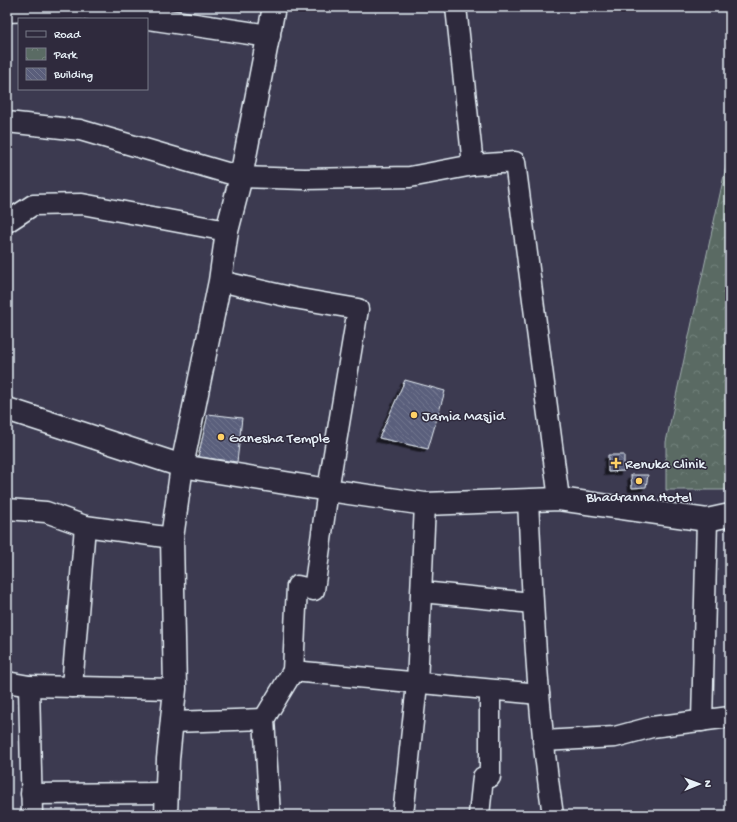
<svg xmlns="http://www.w3.org/2000/svg" width="737" height="822" viewBox="0 0 737 822" font-family="'Gochi Hand',sans-serif">
<style>
.park{fill:url(#park-crowns);stroke:#a1aeae}
.building{fill:url(#building-back-hatch);stroke:#e8f1f8;filter:url(#shadow)}
.lines{fill:none;stroke-linecap:round;stroke-linejoin:round}
.street-casing{stroke:#e8f1f8;stroke-width:23}
.secondary-casing{stroke:#e8f1f8;stroke-width:25}
.street{stroke:#2f2a3d;stroke-width:20}
.secondary{stroke:#2f2a3d;stroke-width:22}
.poi-dot{fill:#ffd166;stroke:#2f2a3d;stroke-width:1.5}
.labels{text-anchor:middle;stroke-width:3;stroke-linejoin:round;paint-order:stroke}
.poi-label{font-size:15px;fill:#e8f1f8;stroke:#2f2a3d;text-anchor:start}
</style>
<defs>
<pattern id="park-crowns" width="20" height="18" patternUnits="userSpaceOnUse"><rect width="20" height="18" fill="#5a6b64"/><path d="M2 6a3 3 0 1 1 6 0M12 15a3 3 0 1 1 6 0" fill="none" stroke="#72817b"/></pattern>
<pattern id="building-back-hatch" width="6" height="6" patternUnits="userSpaceOnUse"><rect width="6" height="6" fill="#5a5e7b"/><path d="M-1 5l2 2M0 0l6 6M5-1l2 2" fill="none" stroke="#72768e"/></pattern>
<filter id="shadow"><feDropShadow dx="-3.5" dy="3.5" stdDeviation="0" flood-color="#0009"/></filter>
</defs>
<rect width="100%" height="100%" fill="#3c3a50"/>
<filter id="ink" filterUnits="userSpaceOnUse"><feTurbulence type="fractalNoise" baseFrequency=".025" numOctaves="2"/><feDisplacementMap in="SourceGraphic" scale="8" xChannelSelector="R" yChannelSelector="G"/><feConvolveMatrix kernelMatrix="1 2 1 2 8 2 1 2 1" color-interpolation-filters="sRGB"/></filter>
<g filter="url(#ink)">
<path class="park" d="M730,148V490H666V442Z"/>
<g class="building">
<path d="M405,380L445,391L428,449L379,438Z"/>
<path d="M208,414L242,418L237,462L198,457Z"/>
<path d="M608,455H624V471L608,472Z"/>
<path d="M631,475H648L646,487L632,488Z"/>
</g>
<g class="lines">
<defs>
<g id="street">
<path d="M456,7L473,165L515,162L559,499"/>
<path d="M7,122L80,130L241,177L305,179L410,177L473,165"/>
<path d="M7,222L33,205L82,204L227,231"/>
<path d="M220,281L294,298L358,309L328,490L314,590L297,586L293,671"/>
<path d="M528,500C533,606 537,711 553,815"/>
<path d="M7,509L46,512L85,526L172,538"/>
<path d="M422,592L532,603"/>
<path d="M7,682L29,686"/>
<path d="M72,687L85,526"/>
<path d="M264,719L293,671L539,694"/>
<path d="M702,721L707,520"/>
<path d="M172,722L264,719L270,815"/>
<path d="M543,741L615,737L652,727L730,717"/>
<path d="M31,794L167,793"/>
<path d="M32,815L29,686L175,689"/>
<path d="M403,815L417,684L425,504"/>
<path d="M479,815L483,777H490V690"/>
</g>
<g id="secondary">
<path d="M7,11L81,8L269,36"/>
<path d="M7,409L182,466L328,490L425,504L559,499L707,520L730,515"/>
<path d="M166,815L168,759L175,689L172,538L182,466L220,281L227,231L241,177L274,7"/>
</g>
</defs>
<use href="#street" class="street-casing"/>
<use href="#secondary" class="secondary-casing"/>
<use href="#street" class="street"/>
<use href="#secondary" class="secondary"/>
</g>
</g>
<g class="poi-dot">
<circle cx="414" cy="415" r="4"/>
<circle cx="221" cy="437" r="4"/>
<path d="M614 457h4v4h4v4h-4v4h-4v-4h-4v-4h4z"/>
<circle cx="639" cy="481" r="4"/>
</g>
<g class="labels">
<g class="poi-label">
<text x="422" y="420">Jamia Masjid</text>
<text x="229" y="442">Ganesha Temple</text>
<text x="625" y="468">Renuka Clinik</text>
<text x="639" y="501" text-anchor="middle">Bhadranna Hotel</text>
</g>
</g>
<rect width="737" height="822" fill="none" stroke="#2f2a3d" stroke-width="24"/>
<rect x="12" y="12" width="713" height="798" fill="none" stroke="#e8f1f8" stroke-width="1.5" filter="url(#ink)"/>
<rect x="18" y="18" width="130" height="72" fill="#2f2a3d" stroke="#797a88"/>
<rect x="26" y="31" width="20" height="6" fill="#2f2a3d" stroke="#797a88"/>
<text x="54" y="38" font-size="12" fill="#e8f1f8">Road</text>
<rect x="26" y="48" width="20" height="12" fill="url(#park-crowns)" stroke="#797a88"/>
<text x="54" y="58" font-size="12" fill="#e8f1f8">Park</text>
<rect x="26" y="68" width="20" height="12" fill="url(#building-back-hatch)" stroke="#797a88"/>
<text x="54" y="78" font-size="12" fill="#e8f1f8">Building</text>
<g transform="translate(699 784) rotate(89)" stroke="#2f2a3d" stroke-width="3" paint-order="stroke">
<path d="M0-3L7 15L0 10L-7 15Z" fill="#e8f1f8"/>
<text y="-6" font-size="11" font-weight="bold" text-anchor="middle" fill="#e8f1f8">N</text>
</g>
</svg>
